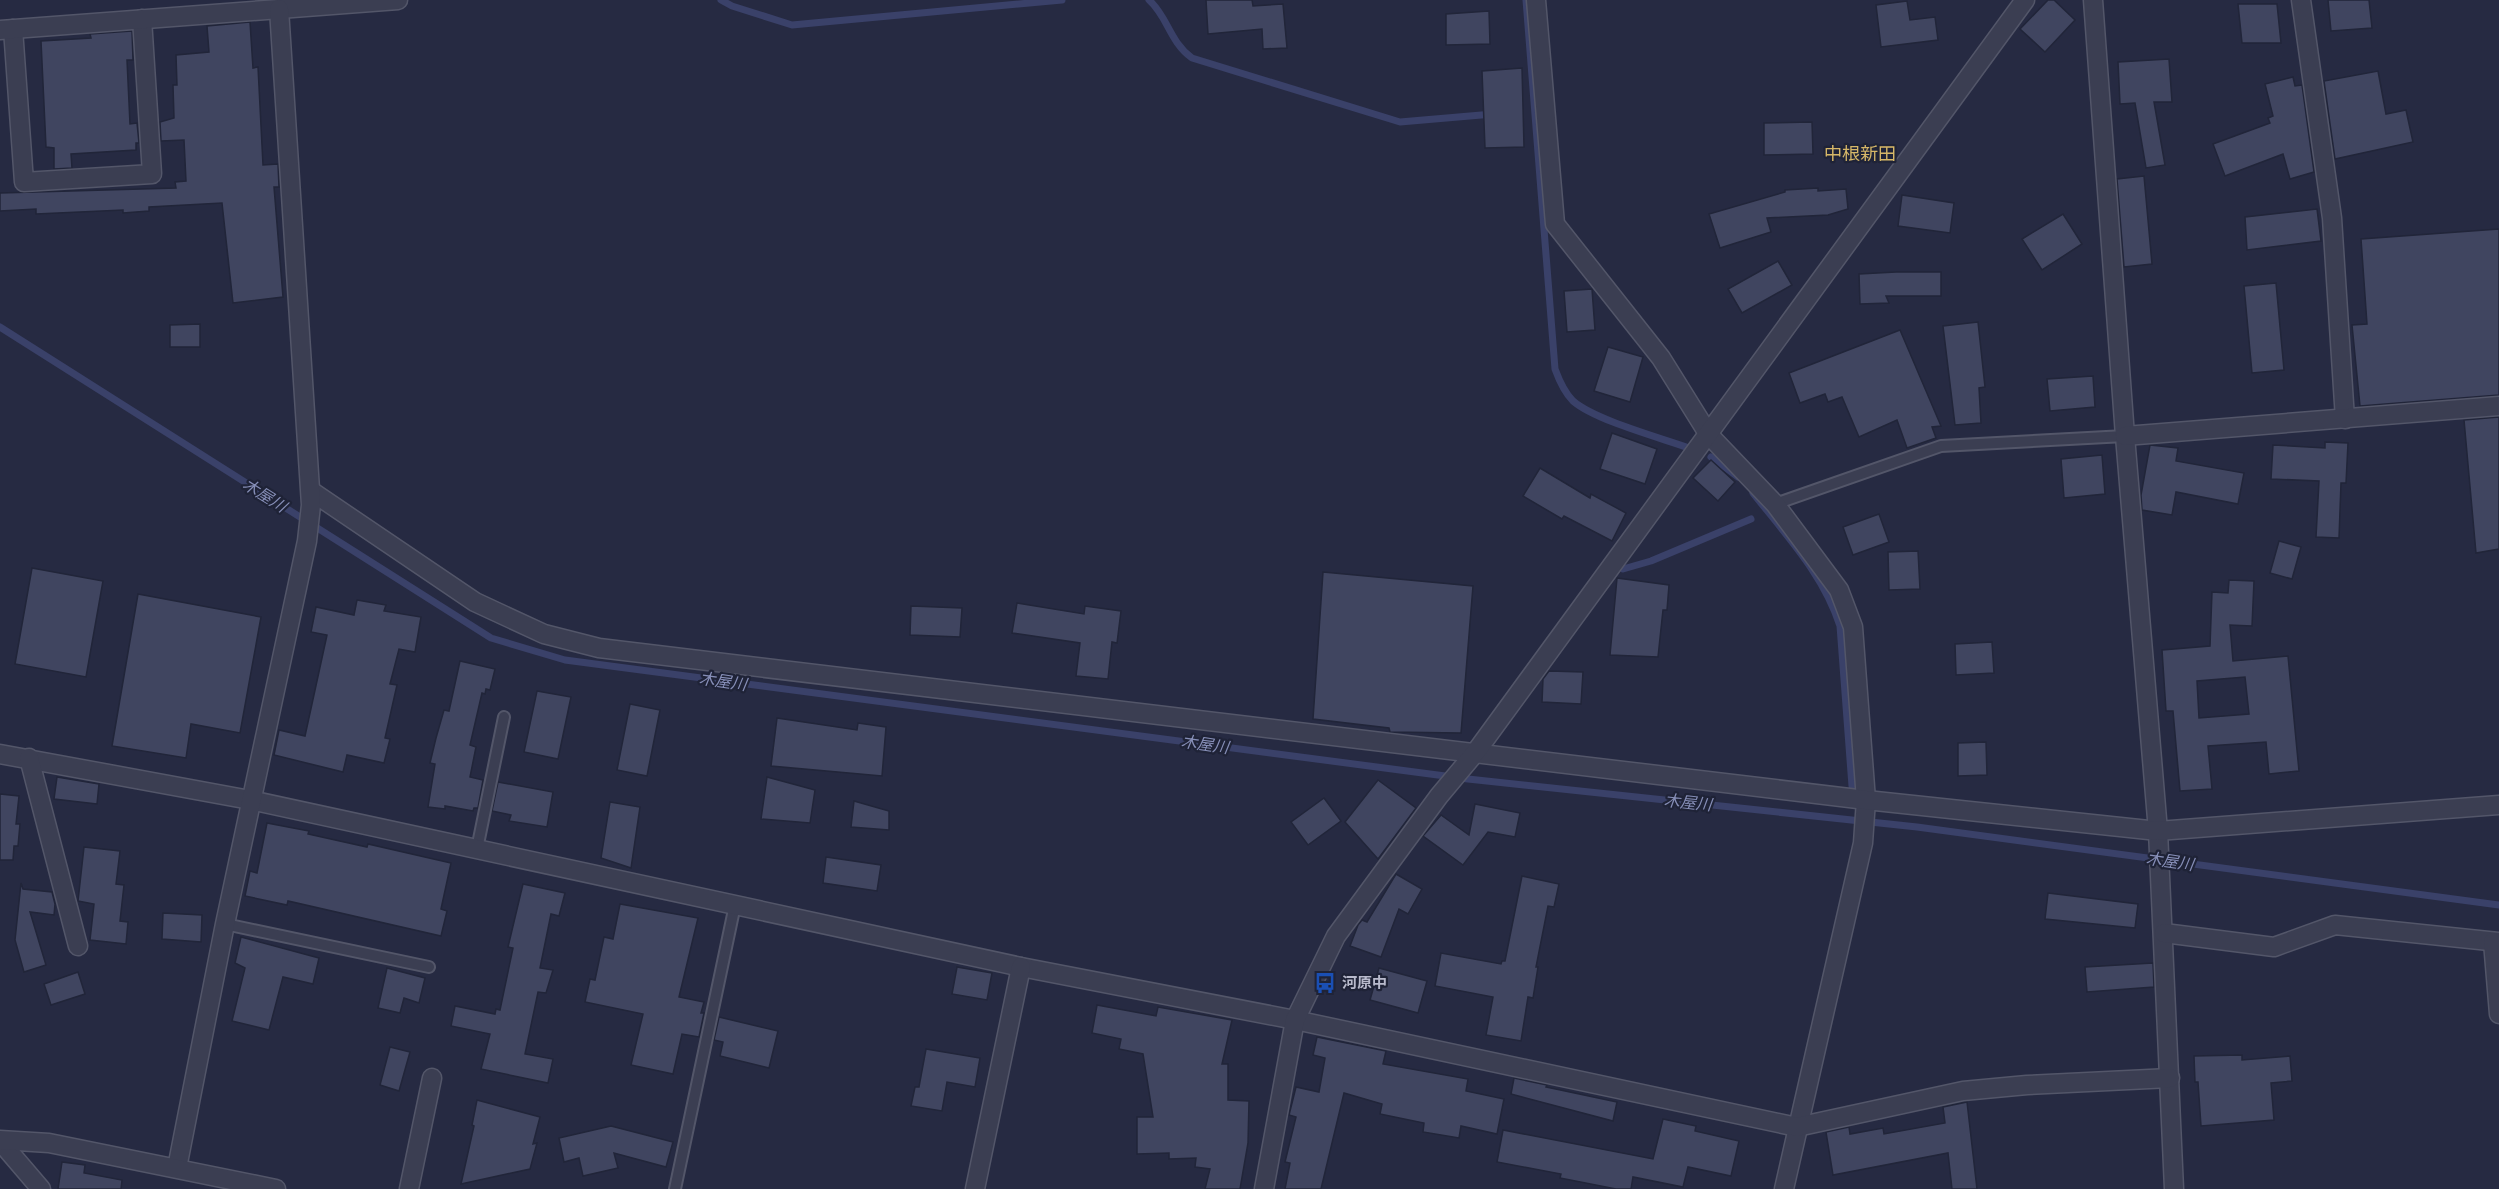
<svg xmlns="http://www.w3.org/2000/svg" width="2499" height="1189" viewBox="0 0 2499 1189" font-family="'Titillium Web','Noto Sans JP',sans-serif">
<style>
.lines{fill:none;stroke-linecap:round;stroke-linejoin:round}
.stream{stroke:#3a4169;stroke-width:7}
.building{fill:#404560;stroke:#212539;stroke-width:1.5;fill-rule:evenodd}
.service-casing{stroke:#535669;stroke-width:14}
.minor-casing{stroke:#535669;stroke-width:21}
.tertiary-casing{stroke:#535669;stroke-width:21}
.service{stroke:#3b3e52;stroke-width:10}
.minor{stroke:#3b3e52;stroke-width:18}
.tertiary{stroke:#3b3e52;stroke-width:18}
.labels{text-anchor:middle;stroke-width:4.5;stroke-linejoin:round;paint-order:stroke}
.poi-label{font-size:15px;font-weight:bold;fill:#b8bacc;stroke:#1f2337;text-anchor:start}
.water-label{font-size:16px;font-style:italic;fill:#868eb7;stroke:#1f2337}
.quarter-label{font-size:18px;fill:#d6b768;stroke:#1f2337}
</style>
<rect width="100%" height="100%" fill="#262a42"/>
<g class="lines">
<g class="stream">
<path d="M721,0L732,6L792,25L1062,0"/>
<path d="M1149,0C1168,17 1169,41 1192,58L1400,122L1493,114"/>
<path d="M1526,0L1555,369C1559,380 1564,392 1573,401C1595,420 1658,437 1689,448"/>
<path d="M0,327L491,638L565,660L1468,779L1917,827L2499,905"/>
<path d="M1711,457L1738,477"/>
<path d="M1753,493C1786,535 1824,575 1840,626L1852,786"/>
<path d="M1623,569L1651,561L1751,519"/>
</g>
</g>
<g class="building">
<path d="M1206,0H1252L1253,6L1283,4L1287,48L1263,49L1262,29L1208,34Z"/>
<path d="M2048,0H2054L2075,20L2045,52L2020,29Z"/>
<path d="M2328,0H2369L2372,28L2331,31Z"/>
<path d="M1907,1L1910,20L1935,17L1938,40L1881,47L1876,5Z"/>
<path d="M2238,4H2277L2281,43H2242Z"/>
<path d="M1489,11L1490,44L1446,45V14Z"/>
<path d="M250,22L253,68L258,67L263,165L278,164L279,187H274L283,297L233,303L222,203L149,207V211L123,213V210L36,214V209L0,211V193L176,188L175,182L186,181L184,140L161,141L160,122L174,118L173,85H177L176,55L209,52L207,26Z"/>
<path d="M132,31L133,60H127L130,124L137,123L139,143H136V150L71,154L72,168L54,169V148L46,147L41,41L91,38L90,34Z"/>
<path d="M2169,59L2172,102H2154L2165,165L2146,168L2135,103L2120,104L2118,62Z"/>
<path d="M1522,68L1524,147L1485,148L1482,71Z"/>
<path d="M2378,71L2386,114L2406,110L2413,142L2335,159L2324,81Z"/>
<path d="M2293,77L2295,86L2302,85L2314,172L2290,179L2283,154L2225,176L2213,144L2270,123L2268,118L2273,116L2265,84Z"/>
<path d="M1812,122L1813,154L1764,155V123Z"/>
<path d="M2144,176L2152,264L2124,267L2117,179Z"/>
<path d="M1818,188V191L1846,189L1848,209L1828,215L1767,218L1771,232L1720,248L1709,214L1785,192V190Z"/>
<path d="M1902,195L1954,203L1950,233L1898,226Z"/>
<path d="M2317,209L2321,241L2247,250L2245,217Z"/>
<path d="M2063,214L2082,244L2042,270L2022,239Z"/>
<path d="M2499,229V395L2360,406L2352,325L2367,324L2361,239Z"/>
<path d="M1778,261L1792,285L1742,313L1728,289Z"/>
<path d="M1896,272H1941V296H1886L1889,303L1860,304L1859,274Z"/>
<path d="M2276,283L2284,370L2252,373L2244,286Z"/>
<path d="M1592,289L1595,330L1567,332L1564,291Z"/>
<path d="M1978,322L1985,387L1979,388L1981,423L1955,425L1943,326Z"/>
<path d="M200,324V347H170V325Z"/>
<path d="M1900,330L1941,426L1932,427L1936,438L1907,448L1897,420L1859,437L1842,397L1828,402L1825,394L1800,403L1789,373Z"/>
<path d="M1608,347L1643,357L1630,402L1594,391Z"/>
<path d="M2093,376L2095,407L2050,411L2047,379Z"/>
<path d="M2499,417V549L2476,553L2464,420Z"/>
<path d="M1612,433L1657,449L1645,484L1600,469Z"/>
<path d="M2325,442L2348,443L2346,483H2341L2339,538L2316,537L2319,481L2271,479L2273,445L2325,448Z"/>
<path d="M2150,445L2178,448L2176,461L2244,473L2238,504L2176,492L2172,515L2142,510L2141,495Z"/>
<path d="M2102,455L2105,494L2064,498L2061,459Z"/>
<path d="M1711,460L1735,482L1718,501L1693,478Z"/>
<path d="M1540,468L1590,498L1591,494L1626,513L1612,541L1564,516L1562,519L1523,496Z"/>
<path d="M1879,514L1889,542L1853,555L1843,527Z"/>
<path d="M2279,541L2301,547L2292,579L2270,573Z"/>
<path d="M1918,551L1920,589L1889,590L1888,552Z"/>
<path d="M32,568L103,581L86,677L15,664Z"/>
<path d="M1323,572L1473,586L1461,733L1390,732L1389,728L1313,719Z"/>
<path d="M1617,578L1669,585L1667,610H1663L1658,657L1610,655Z"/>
<path d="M2229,580L2254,581L2252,626L2230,625L2233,661L2288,656L2299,771L2269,774L2266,742L2208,746L2212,789L2180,791L2173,711H2166L2162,650L2210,646L2212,592L2228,593ZM2245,677L2249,714L2199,718L2197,681Z"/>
<path d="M138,594L261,617L240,733L191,724L186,758L112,746Z"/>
<path d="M357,600L386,605L384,611L421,617L415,652L399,649L390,684L397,685L385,738L390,739L384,763L347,755L343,772L274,755L279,730L305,736L327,635L311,632L316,607L354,615Z"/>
<path d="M1017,603L1084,614L1085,606L1121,611L1117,643L1112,642L1108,679L1076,676L1080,643L1012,633Z"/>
<path d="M911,606L962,608L960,637L910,635Z"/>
<path d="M1992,642L1994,673L1956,675L1955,644Z"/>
<path d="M460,661L495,669L490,690L486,689L485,694L482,693L470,745L476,747L470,777L483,780L478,808H474L473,811L445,806V809L428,807L435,764L430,763L436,738L444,710L449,711Z"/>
<path d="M1549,671L1583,672L1581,704L1542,702L1543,679Z"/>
<path d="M537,691L571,697L558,759L524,752Z"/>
<path d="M630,704L660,710L647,776L617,770Z"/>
<path d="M777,718L857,730L858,723L886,727L882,776L771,766Z"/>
<path d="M1986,742L1987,775L1958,776V743Z"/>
<path d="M57,777L99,784L97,804L54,799Z"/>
<path d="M767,777L815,790L810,823L761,819Z"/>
<path d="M1378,780L1416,808L1378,859L1345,822Z"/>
<path d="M498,782L553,792L547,827L509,821L511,815L492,811Z"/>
<path d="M0,794L19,796L16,824H20L18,846H14L13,860H0Z"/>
<path d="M1324,798L1341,821L1308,845L1291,822Z"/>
<path d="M854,801L889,811V830L851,827Z"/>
<path d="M610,802L640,807L631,868L601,858Z"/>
<path d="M1475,804L1520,813L1515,837L1488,832L1463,865L1423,836L1441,815L1469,835Z"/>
<path d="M267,823L309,831L308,834L367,847L368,844L451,863L441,909L447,911L441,936L288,901L287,905L245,896L250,871L257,873Z"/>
<path d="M84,847L120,851L116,884L124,885L120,921L128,922L126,944L90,940L94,904L78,901Z"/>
<path d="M826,857L881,865L877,891L823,883Z"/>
<path d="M1396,874L1422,889L1408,914L1399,909L1381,957L1350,946L1358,925L1362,920L1367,922Z"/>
<path d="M1522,876L1559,884L1554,907L1548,906L1536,967H1538L1533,998L1528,997L1521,1041L1486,1035L1493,997L1435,986L1441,953L1501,964L1502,961H1505Z"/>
<path d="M21,883L23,889L52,892L55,904L54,915L30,912L46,965L24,972L15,940Z"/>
<path d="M523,884L565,893L559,916L551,914L540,968L553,970L546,993L538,992L525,1054L553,1059L548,1083L481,1069L490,1034L451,1026L455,1006L495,1014L496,1009L500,1010L513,948L508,947Z"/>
<path d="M2048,893L2138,904L2135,928L2045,919Z"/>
<path d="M620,904L698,918L679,997L704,1002L701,1013H704L699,1037L682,1034L673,1074L631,1065L643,1014L585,1002L590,979L595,980L604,937L613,939Z"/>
<path d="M163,913L202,915L201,942L162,939Z"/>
<path d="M241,937L319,958L313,984L283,977L269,1030L232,1021L245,968L235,963Z"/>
<path d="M2153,963L2154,987L2087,992L2085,967Z"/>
<path d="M957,967L992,973L987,1000L952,994Z"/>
<path d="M387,968L425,978L419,1003L404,998L400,1013L378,1008Z"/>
<path d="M1379,968L1427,981L1418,1013L1370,1000Z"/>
<path d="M78,972L85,994L51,1005L44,984Z"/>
<path d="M1097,1005L1156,1016L1158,1007L1232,1020L1222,1064H1228V1100L1249,1101L1248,1143L1240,1189H1205L1210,1169L1195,1167L1196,1158L1169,1159V1153L1137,1154V1117H1153L1143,1054L1119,1049L1121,1039L1092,1033Z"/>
<path d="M719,1017L778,1031L769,1068L720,1056L723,1042L714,1040Z"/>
<path d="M1317,1037L1386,1051L1383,1064L1468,1079L1466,1091L1504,1099L1497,1134L1461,1126L1459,1138L1423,1132L1424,1123L1380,1114L1382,1104L1344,1093L1321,1189H1285L1290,1163L1285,1162L1296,1117L1289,1115L1296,1087L1319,1092L1325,1058L1313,1055Z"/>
<path d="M390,1047L410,1052L399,1091L380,1085Z"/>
<path d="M926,1049L980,1058L975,1087L947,1082L942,1111L911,1106L915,1087H919Z"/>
<path d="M2242,1055V1060L2290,1056L2292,1081L2271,1083L2274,1120L2201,1126L2198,1082H2195L2194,1056Z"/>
<path d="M1514,1078L1547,1085L1546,1087L1617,1102L1613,1121L1511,1094Z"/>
<path d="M477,1100L540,1117L533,1144L537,1143L530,1169L461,1184L474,1126L472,1125Z"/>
<path d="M1967,1102L1977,1189H1952L1948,1153L1833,1175L1826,1132L1849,1127L1850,1134L1883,1128L1884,1134L1945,1123L1943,1107Z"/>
<path d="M1663,1119L1696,1126L1695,1131L1739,1141L1731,1176L1688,1167L1683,1187L1633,1177L1631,1189H1616L1560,1178L1561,1174L1497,1162L1503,1130L1653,1159Z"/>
<path d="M611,1126L673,1142L666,1167L614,1153L618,1168L583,1176L579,1158L564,1162L559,1138Z"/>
<path d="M62,1162L85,1165L84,1173L122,1180L121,1189H58Z"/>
</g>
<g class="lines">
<defs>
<g id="service">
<path d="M1775,504L1941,446L2125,436"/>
<path d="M477,849L504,717"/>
<path d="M225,924L429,967"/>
<path d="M675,1189L735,905"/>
</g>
<g id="minor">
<path d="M1536,0L1555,224L1661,358L1709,435L1775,504L1839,590L1853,627L1866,800L1863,843L1784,1189"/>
<path d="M2093,0L2125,436L2158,831L2174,1189"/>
<path d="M2301,0L2332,218L2345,419"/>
<path d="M13,29L24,182L152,174L142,19"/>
<path d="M0,30L398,0"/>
<path d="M2125,436L2499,406"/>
<path d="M311,491L475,602L544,634L599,648L1866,800L2158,831L2499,805"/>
<path d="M0,754L250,800L1021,967L1295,1020L1797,1127L1963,1091L2027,1085L2170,1078"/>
<path d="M29,758L78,946"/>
<path d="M2164,933L2274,947L2335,925L2499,942"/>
<path d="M2493,942L2499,1014"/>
<path d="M0,1141L41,1189"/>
<path d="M177,1168L225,924L307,541L311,505L279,9"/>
<path d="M409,1189L432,1078"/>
<path d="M975,1189L1021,967"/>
<path d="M1264,1189L1295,1020L1336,936L1439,796L1475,753L2025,0"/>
</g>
<path id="tertiary" d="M0,1140L49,1143L276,1189"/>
</defs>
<use href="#service" class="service-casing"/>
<use href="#minor" class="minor-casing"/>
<use href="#tertiary" class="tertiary-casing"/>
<use href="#service" class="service"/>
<use href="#minor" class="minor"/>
<use href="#tertiary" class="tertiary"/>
</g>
<defs>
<symbol id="bus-bare" viewBox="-9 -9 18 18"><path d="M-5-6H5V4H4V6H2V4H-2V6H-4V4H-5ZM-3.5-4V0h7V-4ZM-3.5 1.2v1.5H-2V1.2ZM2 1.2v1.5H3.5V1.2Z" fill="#1a4fb4" stroke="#1f2337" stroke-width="2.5" paint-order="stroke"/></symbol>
</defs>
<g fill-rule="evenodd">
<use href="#bus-bare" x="1310" y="968" width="30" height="30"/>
</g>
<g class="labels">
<g class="poi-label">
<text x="1342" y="988">河原中</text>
</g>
<g class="water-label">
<text transform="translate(265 495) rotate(32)" y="6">木屋川</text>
<text transform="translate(723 681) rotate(8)" y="6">木屋川</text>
<text transform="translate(1205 744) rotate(8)" y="6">木屋川</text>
<text transform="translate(1688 802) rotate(6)" y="6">木屋川</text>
<text transform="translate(2170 861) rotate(8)" y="6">木屋川</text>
</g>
<g class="quarter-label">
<text x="1860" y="160">中根新田</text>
</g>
</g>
</svg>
